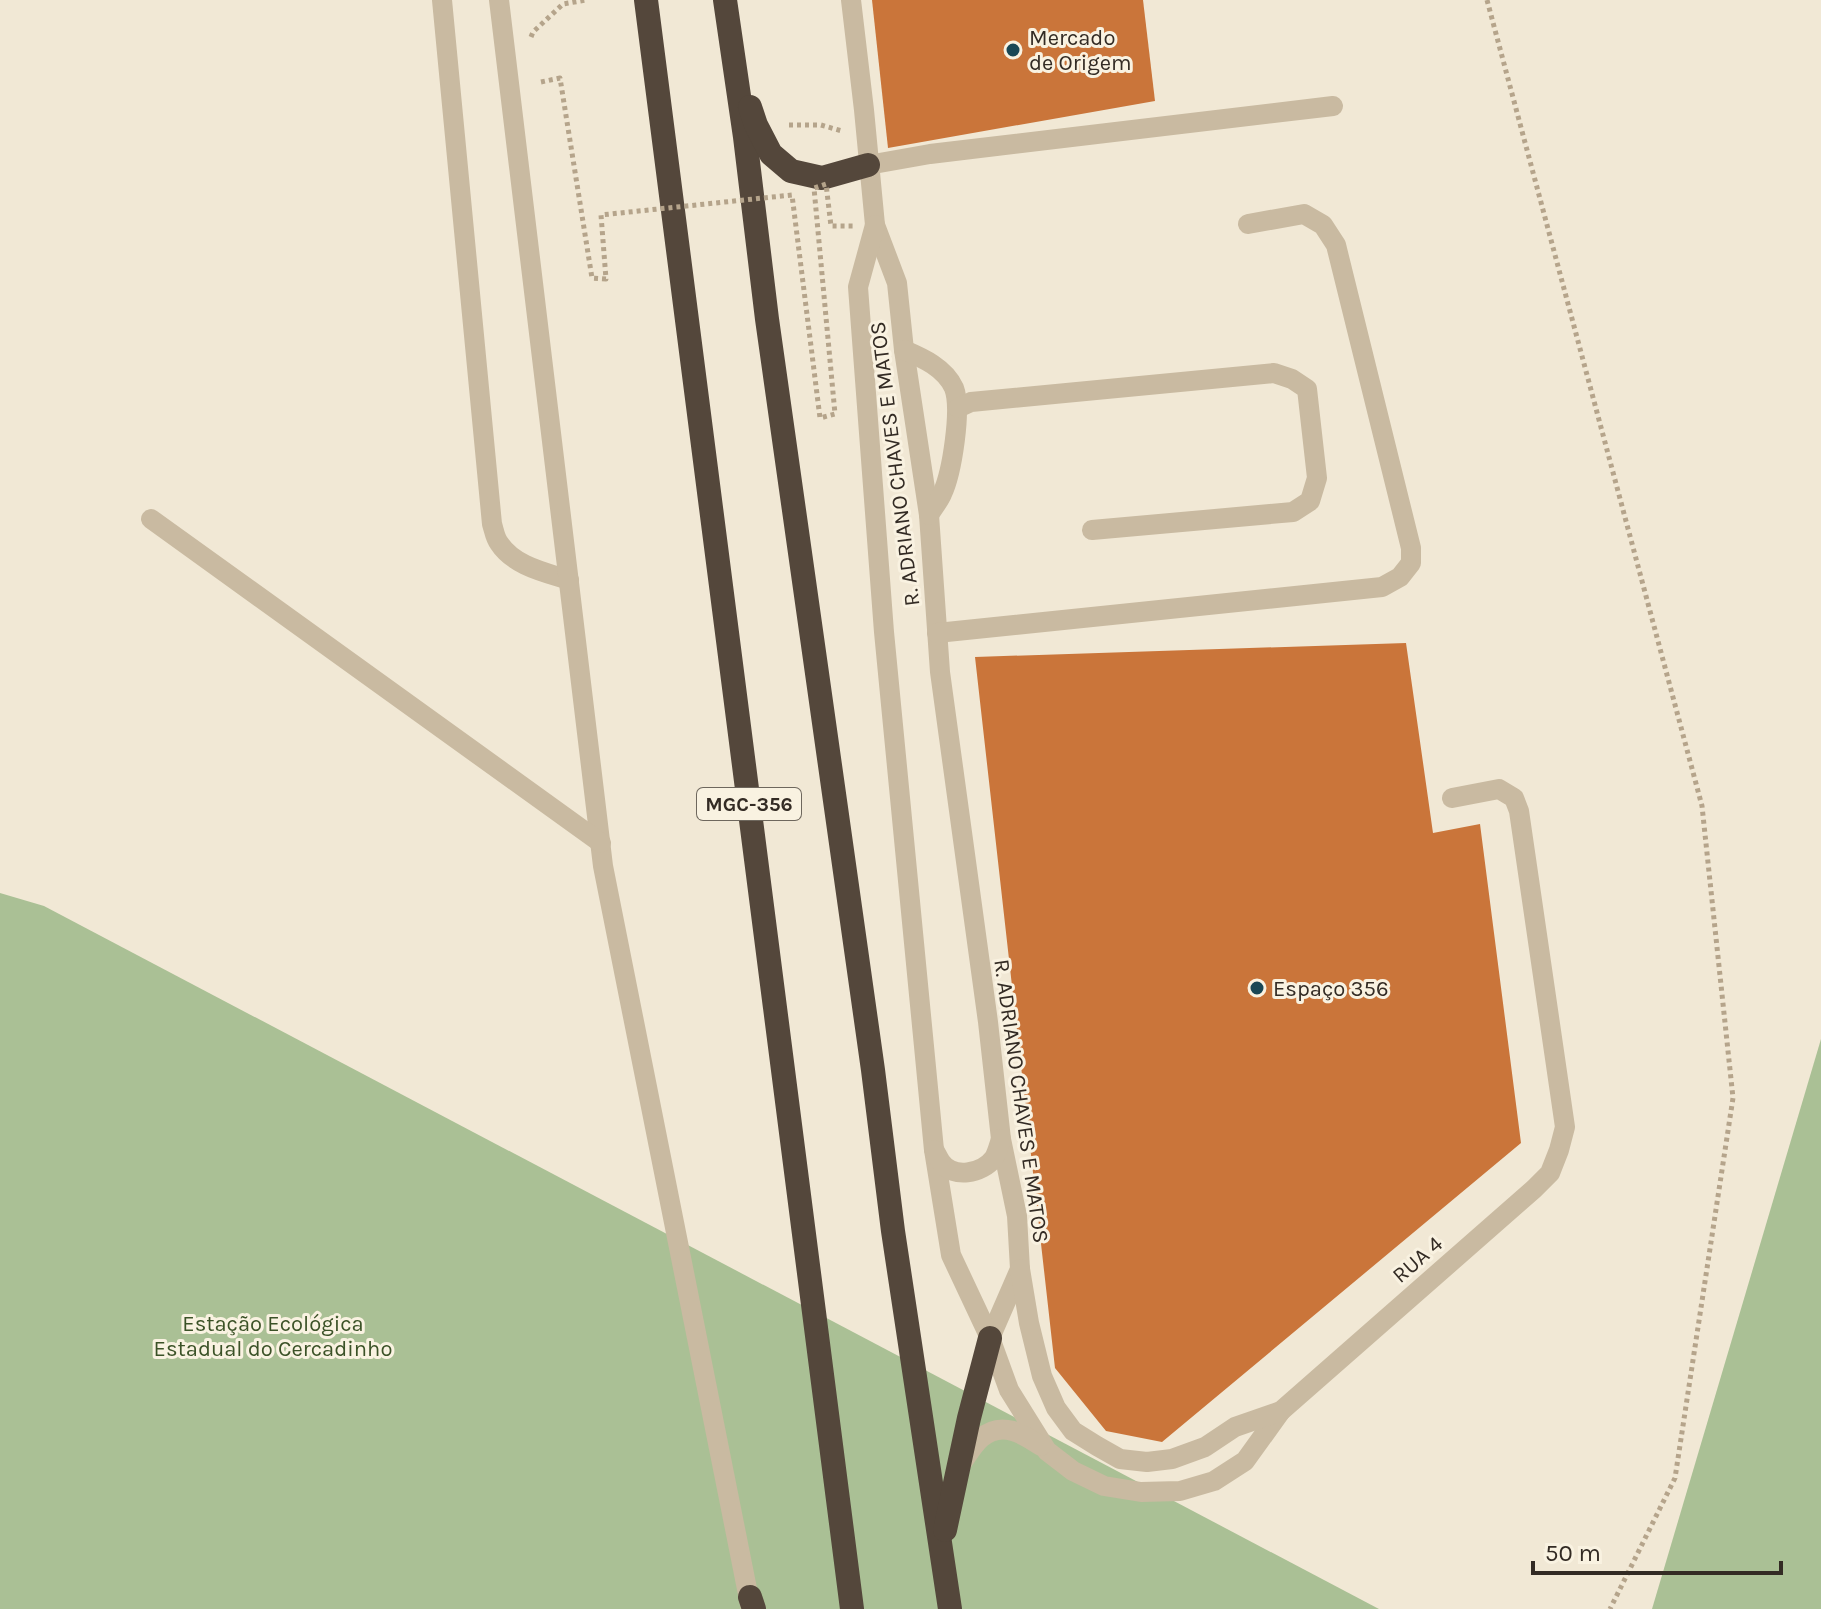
<svg xmlns="http://www.w3.org/2000/svg" width="1821" height="1609" viewBox="0 0 1821 1609" font-family="Karla,sans-serif">
<style>
.green{fill:#aac095}
.building{fill:#ca753a}
.lines{fill:none;stroke-linecap:round;stroke-linejoin:round}
.path{stroke:#b5a48b;stroke-width:5;stroke-dasharray:4 4;stroke-linecap:butt}
.minor{stroke:#c9baa1;stroke-width:20}
.highway{stroke:#54473b;stroke-width:24}
.path-bridge{stroke:#b5a48b;stroke-width:5;stroke-dasharray:4 4;stroke-linecap:butt}
.poi-dot{fill:#194755;stroke:#f9f2e1;stroke-width:3}
.labels{text-anchor:middle;stroke-width:6;stroke-linejoin:round;paint-order:stroke}
.shield{fill:#f9f2e1;stroke:#6e675d;stroke-width:2}
.shield-label{font-size:20px;font-weight:bold;fill:#332b24}
.poi-label{font-size:22px;fill:#332b24;stroke:#f9f2e1;text-anchor:start}
.street-label{font-size:22px;fill:#332b24;stroke:#f9f2e1}
.park-label{font-size:22px;fill:#3b5227;stroke:#f9f2e1}
</style>
<rect width="100%" height="100%" fill="#f1e8d5"/>
<g class="green">
<path d="M0,893L44,906L1379,1609H0Z"/>
<path d="M1821,1039V1609H1652Z"/>
</g>
<g class="building">
<path d="M872,0H1143L1155,101L888,148Z"/>
<path d="M1406,643L1433,833L1480,824L1521,1143L1162,1442L1106,1431L1055,1368L975,657Z"/>
</g>
<g class="lines">
<g class="path">
<path d="M1487,0L1702,806L1733,1098L1675,1478L1610,1609"/>
<path d="M531,37L533,32L563,4L586,0"/>
<path d="M789,125H821L842,131"/>
</g>
<g class="minor">
<path d="M442,0L492,524C494,530 495,538 499,543C514,566 544,572 569,580"/>
<path d="M499,0L603,866L751,1609"/>
<path d="M851,0L864,110L875,225L897,283L904,350L929,515L940,672L988,1022L1001,1139L1017,1216L1020,1269L990,1338"/>
<path d="M868,165L930,154L1333,106"/>
<path d="M875,225L858,287L884,632L934,1150L951,1255L990,1338L1009,1390L1047,1451L1073,1471L1104,1486L1141,1492L1180,1491L1214,1481L1245,1461L1281,1411"/>
<path d="M904,350C923,358 945,368 954,388C962,409 952,473 942,494C939,501 933,508 929,515"/>
<path d="M958,408L971,402L1274,373L1292,379L1307,389L1317,478L1310,501L1293,512L1092,530"/>
<path d="M151,519L601,843"/>
<path d="M937,633L1382,587L1400,577L1411,563V548L1336,245L1323,225L1304,214L1248,224"/>
<path d="M934,1150C937,1154 938,1158 941,1162C953,1179 982,1174 994,1158C997,1153 999,1145 1001,1139"/>
<path d="M1020,1269L1029,1323L1042,1376L1056,1408L1073,1431L1097,1446L1120,1459L1147,1462L1172,1459L1205,1447L1235,1427L1281,1411L1534,1189L1550,1173L1559,1150L1565,1127L1519,811L1514,798L1499,789L1452,798"/>
<path d="M961,1464C967,1456 973,1445 981,1438C1002,1420 1023,1434 1041,1446"/>
</g>
<g class="highway">
<path d="M646,0L852,1609"/>
<path d="M725,0L745,137L767,319L873,1070L893,1231L950,1609"/>
<path d="M750,107L756,125L771,154L791,171L822,178L868,165"/>
<path d="M945,1530L969,1418L990,1338"/>
<path d="M750,1597L754,1609"/>
</g>
<path class="path-bridge" d="M541,82L560,78L592,278L606,279L601,215L792,195L820,418L835,414L814,188L826,184L831,226H853"/>
</g>
<g class="poi-dot">
<circle cx="1013" cy="50" r="8"/>
<circle cx="1257" cy="988" r="8"/>
</g>
<g class="labels">
<rect class="shield" x="697" y="788" width="104" height="32" rx="6"/>
<g class="shield-label">
<text x="749" y="811">MGC-356</text>
</g>
<g class="poi-label">
<text x="1029" y="45">Mercado<tspan x="1029" dy="25">de Origem</tspan></text>
<text x="1273" y="996">Espaço 356</text>
</g>
<g class="street-label">
<text transform="translate(894 464) rotate(-97)" y="8">R. ADRIANO CHAVES E MATOS</text>
<text transform="translate(1022 1101) rotate(82)" y="8">R. ADRIANO CHAVES E MATOS</text>
<text transform="translate(1417 1259) rotate(-41)" y="8">RUA 4</text>
</g>
<g class="park-label">
<text x="273" y="1331">Estação Ecológica<tspan x="273" dy="25">Estadual do Cercadinho</tspan></text>
</g>
</g>
<path d="M1533 1561v12h248v-12" fill="none" stroke="#332b24" stroke-width="4"/>
<text x="1545" y="1561" font-size="24" fill="#332b24" stroke="#f9f2e1" stroke-width="6" paint-order="stroke">50 m</text>
</svg>
